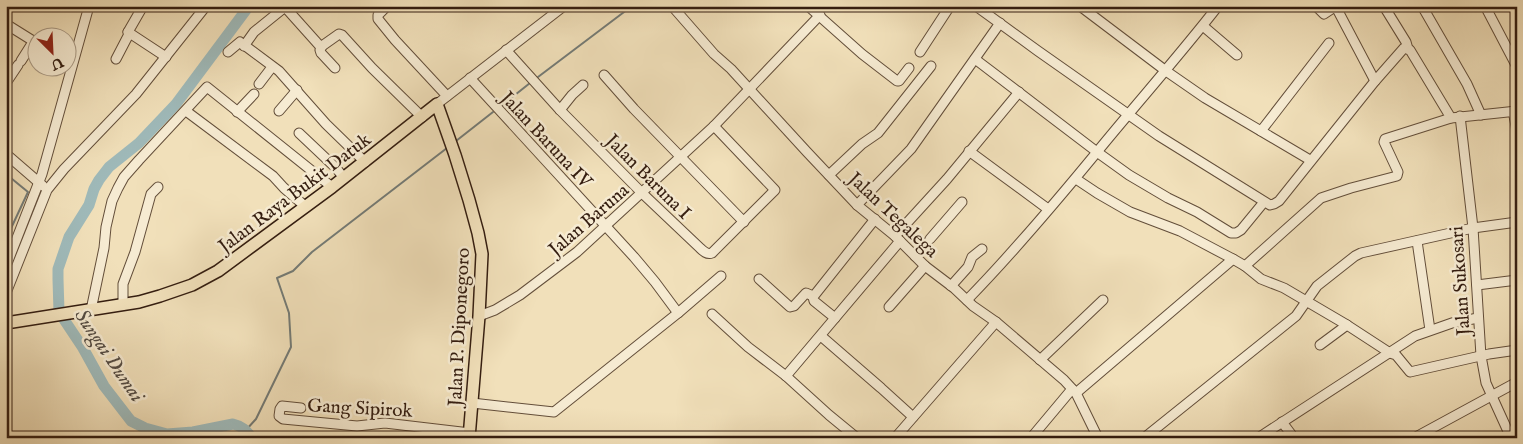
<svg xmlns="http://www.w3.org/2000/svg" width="1523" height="444" viewBox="0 0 1523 444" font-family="'IM FELL English',serif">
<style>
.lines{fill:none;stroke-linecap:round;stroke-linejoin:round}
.stream{stroke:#747b76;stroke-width:2}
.river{stroke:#9fbaba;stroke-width:11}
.minor-casing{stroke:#634e3a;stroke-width:11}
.major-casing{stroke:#341d10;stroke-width:14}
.minor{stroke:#f6ebd2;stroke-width:9}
.major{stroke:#f1e0ba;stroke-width:11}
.labels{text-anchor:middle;stroke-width:5;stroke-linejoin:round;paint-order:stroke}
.street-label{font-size:19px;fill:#341d10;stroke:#f6ebd2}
.water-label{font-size:20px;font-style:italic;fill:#544c43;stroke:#f6ebd2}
</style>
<rect width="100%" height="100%" fill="#f1e0ba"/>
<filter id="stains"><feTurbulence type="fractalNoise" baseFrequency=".004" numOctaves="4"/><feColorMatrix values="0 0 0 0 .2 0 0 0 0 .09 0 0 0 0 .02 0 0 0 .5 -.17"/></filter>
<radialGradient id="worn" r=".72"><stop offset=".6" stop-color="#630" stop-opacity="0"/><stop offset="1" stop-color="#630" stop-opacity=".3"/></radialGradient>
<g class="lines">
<g class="stream">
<path d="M538,77L632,6"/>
<path d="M501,106L530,83"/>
<path d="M456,141L493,112"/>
<path d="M6,174L28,192L6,239"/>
<path d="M246,430L256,419L291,347L289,313L277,278L293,271L312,252L447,148"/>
</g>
<path class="river" d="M249,6L176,104L139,143L109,167L99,180L94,189L89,205L69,237L58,269V279L59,312L83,348L104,386L131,421L145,428L167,434L193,432L233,424C242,426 246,430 252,438"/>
<defs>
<g id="minor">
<path d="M387,6L378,15V19L395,40L447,96"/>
<path d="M672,6L714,54L731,69L807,152L857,205L895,236L925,266L954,288L973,306L996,322L1064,380L1076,393L1098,438"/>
<path d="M808,6L862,54L897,81H899L909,68"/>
<path d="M976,6L1038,51L1159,136L1270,205L1274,204L1279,201L1375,81L1404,48L1410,50L1451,118"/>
<path d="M1080,6L1166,71L1205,98L1310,160"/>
<path d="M1316,6L1324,14L1333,8L1337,9L1375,81"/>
<path d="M1422,6L1467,84L1481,115"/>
<path d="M1485,6L1517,67"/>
<path d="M1385,8L1406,42L1408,49"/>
<path d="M6,24L38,44"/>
<path d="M1203,26L1237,55"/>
<path d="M128,32L166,57"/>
<path d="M244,46L254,32L285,7L319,45L322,46L339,34L342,35L372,68L422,117"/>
<path d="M322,46L320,50L321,53L335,68"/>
<path d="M506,50L560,110L642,193L700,248C703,251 707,255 712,253L775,190L714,126"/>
<path d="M228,52L240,42L279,71L326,124L365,162"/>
<path d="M920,52L950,6"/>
<path d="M116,59L129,34L128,32L143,6"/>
<path d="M975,59L1097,152L1129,175L1168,198L1197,212L1231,233H1236L1241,230L1264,202"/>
<path d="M21,61L33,42"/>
<path d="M604,75L634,109L744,222"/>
<path d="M470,78L634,257L655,282L678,313"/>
<path d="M6,83L18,65"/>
<path d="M259,84L272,67"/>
<path d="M437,104L564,6"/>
<path d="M560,110L572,95L583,85"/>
<path d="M186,111L273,176L284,188L306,207"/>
<path d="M279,111L297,90"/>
<path d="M1513,111L1517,131"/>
<path d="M237,112L254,94"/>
<path d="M1460,116L1473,228L1481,356L1486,383L1511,438"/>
<path d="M1261,131L1329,43"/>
<path d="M299,133L336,168L344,178"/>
<path d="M969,151L1048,209"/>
<path d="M6,154L43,186"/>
<path d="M829,175L862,144L878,133L931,66"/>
<path d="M1076,179L1097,193L1130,212L1180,231L1233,259L1245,266L1261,279L1284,288L1347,325L1390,353L1396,355L1410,372L1489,354L1517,350"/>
<path d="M857,205L911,149L1000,23"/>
<path d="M895,236L947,179L1019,92"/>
<path d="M930,239L962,202"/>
<path d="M1417,241L1430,330"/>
<path d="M915,256L926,243"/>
<path d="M6,266L42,174L89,6"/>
<path d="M1245,266L1321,198L1351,188L1397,176L1398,172L1384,142L1385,139L1451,118L1517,111"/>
<path d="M759,279L790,307L794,306L806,293L813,296"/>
<path d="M1477,285L1517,280"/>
<path d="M951,286L968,267L972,257L982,249"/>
<path d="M6,293L47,190L64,169L136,94L206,6"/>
<path d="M967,300C1013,253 1055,203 1097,152C1137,103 1179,56 1218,6"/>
<path d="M123,305V284L135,252L151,194L158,187"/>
<path d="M889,307L925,266"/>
<path d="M91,310L104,248L106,227L112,201L118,188L124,177L139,160L207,87L332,187"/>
<path d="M712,314L748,347L786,376L829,415L857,438"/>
<path d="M479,316L495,310L520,295L577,252L714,126L820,15"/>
<path d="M835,318L814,301L813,297L875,219"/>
<path d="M821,336L881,388L913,417"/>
<path d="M1320,345L1347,325"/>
<path d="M1040,360L1103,300"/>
<path d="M786,376L900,241"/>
<path d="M1076,393L1233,259"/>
<path d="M472,403L554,412L678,313L721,276"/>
<path d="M301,408L282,406L280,409L279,416L283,419L357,426L385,423L470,433"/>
<path d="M1282,422L1294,438"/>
<path d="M895,438L996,322"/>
<path d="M1031,438L1072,389"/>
<path d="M1144,438L1296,316L1317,286L1355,256L1361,253L1473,228L1517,222"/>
<path d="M1258,438L1415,336L1452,323L1478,318"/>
<path d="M1414,438L1517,382"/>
</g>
<path id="major" d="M6,323L139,302L160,296L192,285L218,271L332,187L437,104L455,155L469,200L478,233L482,254L479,316L469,438"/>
</defs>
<use href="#minor" class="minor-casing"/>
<use href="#major" class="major-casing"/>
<use href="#minor" class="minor"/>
<use href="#major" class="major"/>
</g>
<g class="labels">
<g class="street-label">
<text transform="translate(547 139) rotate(47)" y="7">Jalan Baruna IV</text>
<text transform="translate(649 176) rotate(45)" y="7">Jalan Baruna I</text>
<text transform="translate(294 192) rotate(-37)" y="7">Jalan Raya Bukit Datuk</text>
<text transform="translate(894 214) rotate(43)" y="7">Jalan Tegalega</text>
<text transform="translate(588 219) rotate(-41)" y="7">Jalan Baruna</text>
<text transform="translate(1459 281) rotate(-94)" y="7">Jalan Sukosari</text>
<text transform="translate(458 327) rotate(-87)" y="7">Jalan P. Diponegoro</text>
<text transform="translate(360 407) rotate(3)" y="7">Gang Sipirok</text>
</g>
<g class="water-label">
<text transform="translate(110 355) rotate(56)" y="7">Sungai Dumai</text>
</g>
</g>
<rect width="1523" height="444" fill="none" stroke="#f1e0ba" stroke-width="25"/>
<rect x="8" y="8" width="1508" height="429" fill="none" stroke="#341d10" stroke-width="2.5"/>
<rect x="12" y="12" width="1498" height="419" fill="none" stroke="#341d10"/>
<g transform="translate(52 52) rotate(156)"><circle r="24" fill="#f6ebd2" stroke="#a89984"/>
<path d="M0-4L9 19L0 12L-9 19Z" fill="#8f2418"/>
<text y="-8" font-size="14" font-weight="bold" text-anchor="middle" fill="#341d10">U</text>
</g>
<rect width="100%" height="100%" filter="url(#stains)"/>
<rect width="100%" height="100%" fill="url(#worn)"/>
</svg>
